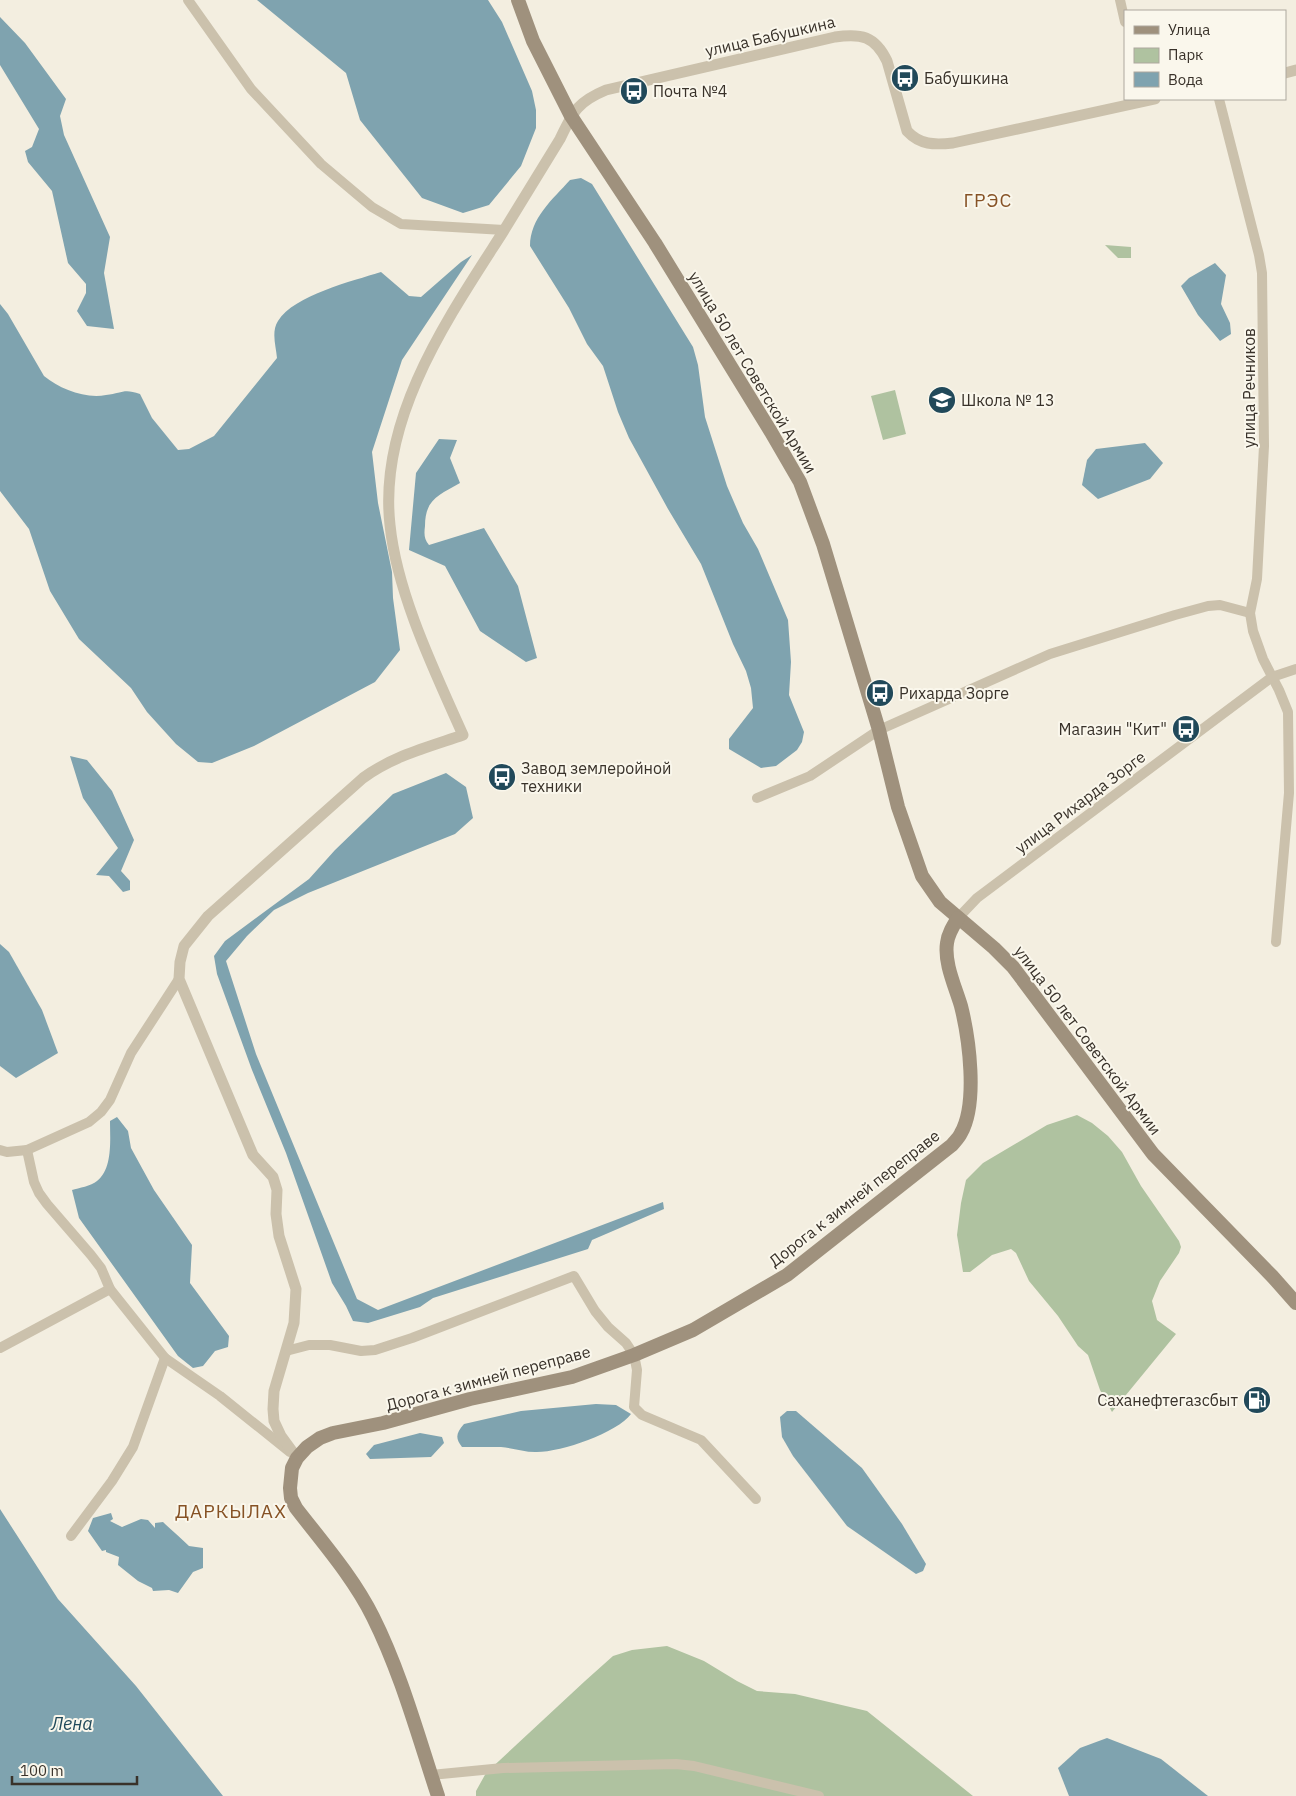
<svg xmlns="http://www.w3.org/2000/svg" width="1296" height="1796" viewBox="0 0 1296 1796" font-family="'IBM Plex Sans',sans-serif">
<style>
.green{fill:#afc2a0}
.water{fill:#7fa3af}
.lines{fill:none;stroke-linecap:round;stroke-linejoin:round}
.minor{stroke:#cbc1ac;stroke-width:10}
.tertiary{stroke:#cbc1ac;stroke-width:11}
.secondary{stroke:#9f917d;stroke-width:14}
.labels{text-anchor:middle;stroke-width:4;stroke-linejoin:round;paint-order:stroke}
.street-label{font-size:16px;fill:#39322a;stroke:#faf7ec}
.poi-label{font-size:16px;fill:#39322a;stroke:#faf7ec;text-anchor:start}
.water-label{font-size:18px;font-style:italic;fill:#21495a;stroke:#faf7ec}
.quarter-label{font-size:19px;letter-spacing:1px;fill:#865225;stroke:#faf7ec}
</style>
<rect width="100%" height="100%" fill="#f3eee0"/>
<g class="green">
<path d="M1105,245L1131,247V258H1118Z"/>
<path d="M895,390L906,434L883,440L871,396Z"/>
<path d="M1077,1115L1092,1123L1108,1136L1122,1152L1141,1186L1179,1241L1181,1247L1179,1253L1160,1281L1152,1301L1157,1320L1176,1334L1112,1412L1100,1390L1088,1355L1078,1346L1058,1316L1029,1281L1016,1253L1011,1249L992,1255L970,1272H963L957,1235L961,1203L966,1180L983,1163L1047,1125Z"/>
<path d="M667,1646L704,1661L737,1681L757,1691L795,1694L867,1711L973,1796H476V1791L486,1773L585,1681L613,1656L632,1650Z"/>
</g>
<g class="water">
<path d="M257,0H488L502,22L532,91L536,110V128L521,166L489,205L463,213L422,198L360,120L346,73Z"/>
<path d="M0,17L25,43L66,99L60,116L64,135L110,237L104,273L114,329L87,326L77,311L86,293V284L68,263L52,191L28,162L25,151L32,147L39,129L0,65Z"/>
<path d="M581,178L592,184L693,347L698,365L705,417L727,486L743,523L758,549L788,620L791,662L789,695L804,732L802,742L797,750L776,766L761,768L729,749V739L753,708L751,688L746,671L733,644L701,564L668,509L629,438L618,412L603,366L587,344L569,308L530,246C530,218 553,199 570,180Z"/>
<path d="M472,255L402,360L372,452L378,503L392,572L393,598L400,650L375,682L254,746L212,763L198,762L176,744L147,712L131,688L79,639L50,591L29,529L0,491V304L8,314L44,376C60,389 85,399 106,395C122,393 124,388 140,394L152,418L178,450L189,449L214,436L277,358C276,346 271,332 278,321C294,295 353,281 381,272L409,296L421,297L461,262Z"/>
<path d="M1215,263L1226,275L1221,304L1230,323L1231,334L1220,341L1198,315L1181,286L1189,278Z"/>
<path d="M439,439L457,440L450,458L460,483C439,495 425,499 425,526C424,534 424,539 429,545L484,528L518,586L537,658L526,662L480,631L445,566L409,550L416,473Z"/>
<path d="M1145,443L1163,463L1150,479L1098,499L1082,485L1087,460L1096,449Z"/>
<path d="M70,756L87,760L112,791L134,840L121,871L130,881V890L123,892L109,876L96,875L118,848L83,798Z"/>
<path d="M446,773L466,787L473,818L455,834L308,893L274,910L247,936L226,961L256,1054L357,1299L378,1310L663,1202L664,1209L592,1240L588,1249L433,1298L420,1307L368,1323L353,1321L346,1306L332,1283L286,1153L252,1070L217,974L214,956L225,941L309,879L335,850L393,794Z"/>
<path d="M0,944L9,952L42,1010L58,1053L16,1078L0,1066Z"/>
<path d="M117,1117L128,1131L131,1148L154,1190L192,1245L190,1283L229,1336L228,1347L215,1351L203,1366L193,1368L178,1356L79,1218L72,1190C79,1188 91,1186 97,1181C113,1169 110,1139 110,1121Z"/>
<path d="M596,1404L616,1405L631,1414C617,1433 559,1453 535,1452C524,1452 512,1448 501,1447C488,1447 475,1447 462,1447C455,1438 456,1433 464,1424L521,1411Z"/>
<path d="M787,1411H796L862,1468L902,1524L926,1564L923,1571L916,1574L847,1526L793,1456L782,1437L780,1417Z"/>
<path d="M420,1433L442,1437L444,1443L431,1457L370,1459L366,1454L374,1445Z"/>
<path d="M0,1509L58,1599L136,1686L223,1796H0Z"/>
<path d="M111,1513L113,1519L110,1521L122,1527L141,1519L148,1520L155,1528V1523L163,1522C172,1531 180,1537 189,1546L203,1548V1568L193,1572L178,1593L169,1590L153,1591L152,1588L138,1581L118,1565L119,1557L106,1552V1550L102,1551L88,1531L93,1518Z"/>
<path d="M1107,1738L1161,1759L1208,1796H1069L1058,1768L1080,1748Z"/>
</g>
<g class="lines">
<g class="minor">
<path d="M188,0L251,89L321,164L372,207L401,224L504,230"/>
<path d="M1120,0L1125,22"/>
<path d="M1219,99L1259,255L1262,273L1264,446L1257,579L1250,613L1253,631L1263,659L1279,690L1288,712L1289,793L1276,942"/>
<path d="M757,798L810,776L879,730L1050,654L1175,615L1208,606L1220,605L1250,613"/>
<path d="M958,918L977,898L1272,677L1296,669"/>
<path d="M0,1150L7,1152L27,1150L89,1122L101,1112L110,1100L131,1053L179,979"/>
<path d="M27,1150L34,1182L39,1193L47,1204L91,1255L101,1268L110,1289L165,1358L220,1396L290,1452"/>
<path d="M0,1348L110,1289"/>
<path d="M286,1351L309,1345H330L361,1351L375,1350L412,1338L574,1276L595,1311L608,1327L626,1343L634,1355L637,1370L634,1407L642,1415L701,1440L756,1499"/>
<path d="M71,1536L112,1481L133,1447L165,1358"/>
<path d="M431,1775L503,1768L676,1764L694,1766L819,1796"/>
</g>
<g class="tertiary">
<path d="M1285,73L1296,70"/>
<path d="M297,1458L281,1436L274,1421L273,1409L274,1391L294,1323L296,1289L279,1236L276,1214L277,1190L273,1177L253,1155L179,979L180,962L184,946L208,916L363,778C393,756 428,747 463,735C435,672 397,594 390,525C378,418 448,318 503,232C522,201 541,170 560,139C573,112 577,102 606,90L835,37C861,33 875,36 887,61L907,131C920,145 934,145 953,143L1155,99"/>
</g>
<g class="secondary">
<path d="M518,0L533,41L571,116L655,243L771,432L800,482L823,544L879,730L898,807L922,876L940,902L994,948L1013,967L1153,1154L1272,1276L1296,1303"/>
<path d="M438,1796C418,1736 401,1673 373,1617C353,1577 323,1543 296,1508L291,1498L290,1488L292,1468L297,1458L307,1447L320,1438L333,1433L383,1423L470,1399L572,1377L634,1355L693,1330L787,1275L952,1145C955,1141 959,1138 961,1133C978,1103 969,1038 961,1006C955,986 944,963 947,943C948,934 953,926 958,918"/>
</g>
</g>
<defs>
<symbol id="bus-disc" viewBox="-11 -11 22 22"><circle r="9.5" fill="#21495a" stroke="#faf7ec"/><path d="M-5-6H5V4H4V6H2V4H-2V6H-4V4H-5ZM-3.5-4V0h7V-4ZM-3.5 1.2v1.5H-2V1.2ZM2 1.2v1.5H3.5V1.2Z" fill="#fff"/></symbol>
<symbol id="school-disc" viewBox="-11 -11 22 22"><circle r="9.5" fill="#21495a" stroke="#faf7ec"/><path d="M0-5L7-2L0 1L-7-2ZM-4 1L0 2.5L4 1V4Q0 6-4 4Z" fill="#fff"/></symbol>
<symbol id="fuel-disc" viewBox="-11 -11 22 22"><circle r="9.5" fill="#21495a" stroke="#faf7ec"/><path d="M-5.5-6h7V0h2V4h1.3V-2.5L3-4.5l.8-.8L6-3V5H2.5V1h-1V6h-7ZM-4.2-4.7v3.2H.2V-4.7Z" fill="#fff"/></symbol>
</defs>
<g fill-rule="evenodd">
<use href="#bus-disc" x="889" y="62" width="32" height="32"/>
<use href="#bus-disc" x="618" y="75" width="32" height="32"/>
<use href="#school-disc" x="926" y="384" width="32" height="32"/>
<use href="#bus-disc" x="864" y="677" width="32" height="32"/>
<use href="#bus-disc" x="1170" y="713" width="32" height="32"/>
<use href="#bus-disc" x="486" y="761" width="32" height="32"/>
<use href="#fuel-disc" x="1241" y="1384" width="32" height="32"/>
</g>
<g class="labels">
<g class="street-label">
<text transform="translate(770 36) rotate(-13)" y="6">улица Бабушкина</text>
<text transform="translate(753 372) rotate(59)" y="6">улица 50 лет Советской Армии</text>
<text transform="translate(1249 388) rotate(-90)" y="6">улица Речников</text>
<text transform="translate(1080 802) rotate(-37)" y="6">улица Рихарда Зорге</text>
<text transform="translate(1088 1040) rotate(53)" y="6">улица 50 лет Советской Армии</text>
<text transform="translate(854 1198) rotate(-38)" y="6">Дорога к зимней переправе</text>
<text transform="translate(488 1378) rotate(-15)" y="6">Дорога к зимней переправе</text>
</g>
<g class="poi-label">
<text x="924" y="84">Бабушкина</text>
<text x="653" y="97">Почта №4</text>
<text x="961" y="406">Школа № 13</text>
<text x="899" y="699">Рихарда Зорге</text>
<text x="1167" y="735" text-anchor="end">Магазин "Кит"</text>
<text x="521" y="774">Завод землеройной<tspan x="521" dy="18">техники</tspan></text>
<text x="1238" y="1406" text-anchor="end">Саханефтегазсбыт</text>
</g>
<g class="water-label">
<text x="72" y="1730">Лена</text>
</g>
<g class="quarter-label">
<text x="988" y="207">ГРЭС</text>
<text x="231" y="1518">ДАРКЫЛАХ</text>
</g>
</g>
<rect x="1124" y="10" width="162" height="90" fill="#faf7ec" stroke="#ada89e"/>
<rect x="1134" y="26" width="25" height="8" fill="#9f917d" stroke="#ada89e"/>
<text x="1168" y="35" font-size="15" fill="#39322a">Улица</text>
<rect x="1134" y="48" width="25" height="15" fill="#afc2a0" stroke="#ada89e"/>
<text x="1168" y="60" font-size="15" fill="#39322a">Парк</text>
<rect x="1134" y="72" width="25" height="15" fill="#7fa3af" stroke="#ada89e"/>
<text x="1168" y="85" font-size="15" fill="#39322a">Вода</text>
<path d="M12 1776v8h125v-8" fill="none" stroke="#39322a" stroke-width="2.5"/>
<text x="20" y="1776" font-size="15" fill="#39322a" stroke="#faf7ec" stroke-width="4" paint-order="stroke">100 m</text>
</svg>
